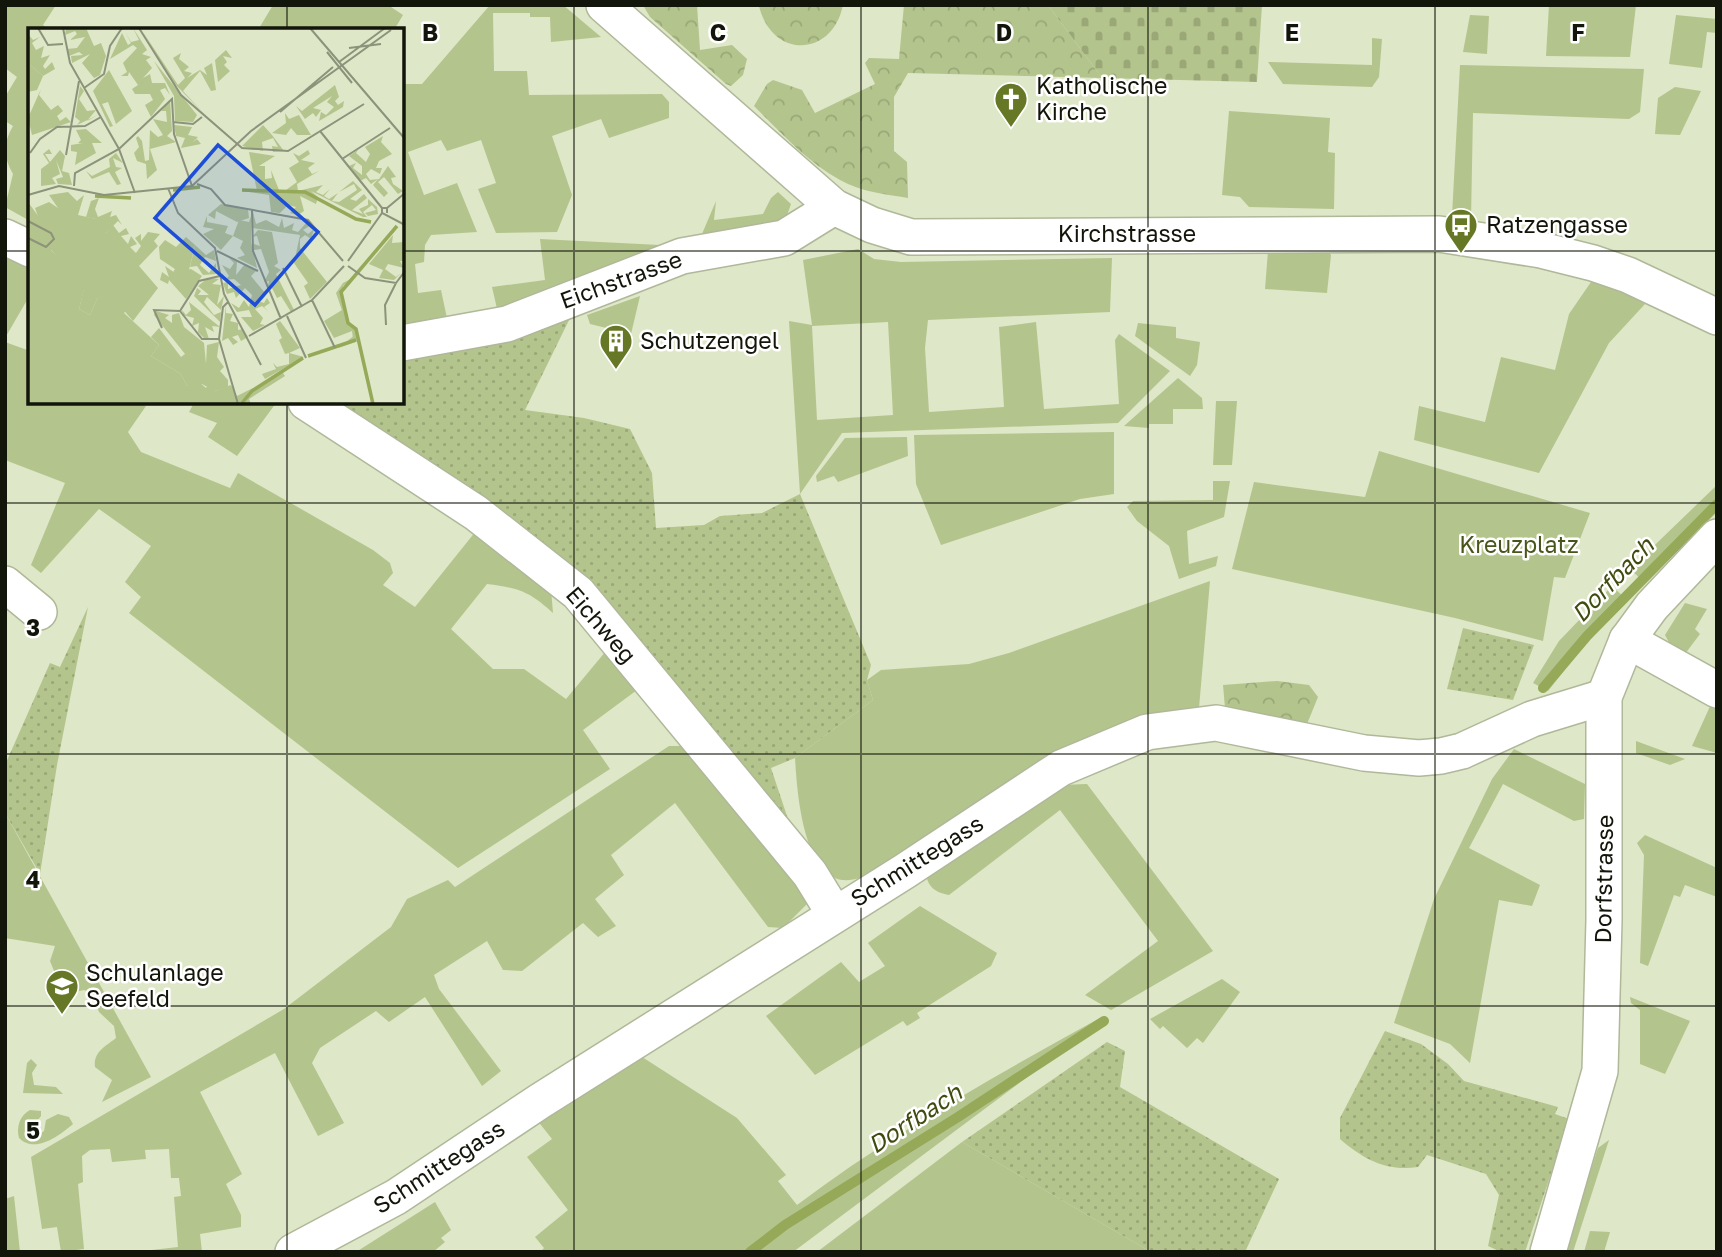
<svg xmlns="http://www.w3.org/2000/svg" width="1722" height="1257" viewBox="0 0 1722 1257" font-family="'Golos Text',sans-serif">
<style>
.green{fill:#b4c48d;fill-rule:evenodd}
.forest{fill:url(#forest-crowns)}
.cemetery{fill:url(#cemetery-stones)}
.garden{fill:url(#garden-dots)}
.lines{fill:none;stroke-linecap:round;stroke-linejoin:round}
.stream{stroke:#95a958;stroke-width:10}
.minor-casing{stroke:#afb899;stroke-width:38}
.minor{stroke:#fff;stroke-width:35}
.grid{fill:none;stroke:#121509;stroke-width:2;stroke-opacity:0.55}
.labels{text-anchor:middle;stroke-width:5;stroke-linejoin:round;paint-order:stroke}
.poi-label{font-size:23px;fill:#121509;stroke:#fff;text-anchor:start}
.street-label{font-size:23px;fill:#121509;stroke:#fff}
.park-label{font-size:23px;fill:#48551a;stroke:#fff}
.water-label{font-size:24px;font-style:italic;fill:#404c0f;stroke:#fff}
.inset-river{fill:none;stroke:#95a958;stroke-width:3.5}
.inset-road{fill:none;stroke:#8c937b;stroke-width:2}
.view{fill:#1d4ed8;fill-opacity:0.15;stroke:#1d4ed8;stroke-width:3.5}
.inset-edge{fill:none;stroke:#121509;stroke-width:3.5}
.grid-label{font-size:23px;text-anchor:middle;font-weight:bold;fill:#121509;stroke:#fff;stroke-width:5;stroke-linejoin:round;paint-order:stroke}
</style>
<defs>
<pattern id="forest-crowns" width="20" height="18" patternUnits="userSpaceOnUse" patternTransform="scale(1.75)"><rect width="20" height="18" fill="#b4c48d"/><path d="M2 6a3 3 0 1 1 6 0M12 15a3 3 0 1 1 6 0" fill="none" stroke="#9aa878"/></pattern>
<pattern id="cemetery-stones" width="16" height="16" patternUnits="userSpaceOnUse" patternTransform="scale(1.75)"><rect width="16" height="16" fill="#b4c48d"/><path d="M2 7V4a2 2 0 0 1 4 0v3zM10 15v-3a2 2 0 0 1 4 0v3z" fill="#9aa878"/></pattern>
<pattern id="garden-dots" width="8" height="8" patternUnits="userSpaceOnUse" patternTransform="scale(1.75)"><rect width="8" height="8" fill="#b4c48d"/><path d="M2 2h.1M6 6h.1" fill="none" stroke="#9aa878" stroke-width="1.8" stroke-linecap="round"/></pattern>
</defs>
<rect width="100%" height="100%" fill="#dee7c7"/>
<g class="green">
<path d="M5,5H56L43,25L49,30H30V221L5,207L13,174C3,157 3,143 13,126L5,121V97L17,77L5,68Z"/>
<path d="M273,5H388L403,15L394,30H258Z"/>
<path d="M490,5H563L601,37L551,42L550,17H530V13H493L494,71H527L529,95L662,94L669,102V118L609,138L601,119L552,136L572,195L557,232L496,233L478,189L496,183L481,140L447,151L441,140L408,152L424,195L457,183L477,232L431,235L425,245L424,262L415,264L418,293L441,290L448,323L403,331V84H422Z"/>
<path d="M1549,5H1636L1630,57L1546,56Z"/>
<path d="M1470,15L1489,16L1487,54L1463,52Z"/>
<path d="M1676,15L1717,19V33L1707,32L1702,68L1669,64Z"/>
<path d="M1372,38L1382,39L1379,77L1372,87L1283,84L1268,62L1372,65Z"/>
<path d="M1460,65L1644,69L1640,112L1629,119L1473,113L1471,219L1452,216Z"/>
<path d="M1675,87L1701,91L1680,135L1655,134L1658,98Z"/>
<path d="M1229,111L1330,118L1328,152L1335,153L1334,209L1249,207L1240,197L1222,195Z"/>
<path d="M778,192L791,204L785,221L699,241L716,201L714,220L763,214L771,198Z"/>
<path d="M540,239L660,245L667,246L498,313L492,287L545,280Z"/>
<path d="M1324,246L1331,255L1327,293L1265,289L1268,251Z"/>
<path d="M858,249L874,259L901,262L1112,258L1110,312L928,320L925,348L929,412L1004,407L999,327L1036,322L1044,409L1119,404L1115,340L1119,334L1170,371L1118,423L842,433L800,494L789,321L812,325L803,260ZM888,322L893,415L817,420L812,326Z"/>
<path d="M9,256L30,267V295L5,338V263Z"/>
<path d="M1591,282L1621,289L1645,304L1609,343L1539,473L1414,440L1419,406L1485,422L1501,357L1555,370L1569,314Z"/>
<path d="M640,296L631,334L590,324L587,315Z"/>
<path d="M1138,323L1176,327V338L1200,342L1197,365L1190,376L1135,336Z"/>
<path d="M5,342L30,351V402H133L146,406L128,432L141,452L230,488L238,473L373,550L390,563L393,573L383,585L415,607L476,531L551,589L553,613C529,591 519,588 487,584L451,629L493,669H524L566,699L606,651L637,690L583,730L610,769L458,868L129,613L141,597L125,582L151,546L99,509L41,573L31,565L65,483L5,460Z"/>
<path d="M1178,378L1202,398L1203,409H1173V424H1149V428L1124,426Z"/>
<path d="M1216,401H1237L1232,465H1213Z"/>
<path d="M194,403L275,402L276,403L237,456L208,437L217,423L189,412Z"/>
<path d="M1114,432V494L1080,499L941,545L916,484L914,435Z"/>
<path d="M907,437L908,456L838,482L834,476L817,482L816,476L845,438Z"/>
<path d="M1379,451L1590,513L1565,578L1554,577L1543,641L1455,618L1232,569L1254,482L1365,497Z"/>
<path d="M1213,481H1230L1224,517L1187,531L1189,564L1218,556L1216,566L1179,579L1169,546L1137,521L1127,507L1133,501L1213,500Z"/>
<path d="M1717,485V512L1645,583L1630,569Z"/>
<path d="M1210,581L1199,708C1174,711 1149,713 1126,722C1041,753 950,823 874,873C863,877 854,881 842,880C802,873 797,789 795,758L873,700L867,680L881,670L969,664L1009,653Z"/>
<path d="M1612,586L1628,601L1592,636L1548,691L1533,683L1559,641Z"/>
<path d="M1685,603L1707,609L1695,629L1700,634L1685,654L1672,648L1665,635Z"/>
<path d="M1712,702L1717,705V753L1692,746Z"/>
<path d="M1636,741L1685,759L1670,765L1636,753Z"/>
<path d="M669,746H682L688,752L798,884L809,902L783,928L768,927L675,803L611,855L624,875L595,899L616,926L598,937L583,923L522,971L503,970L487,941L434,975L439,989L501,1071L482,1086L425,997L389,1022L376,1011L320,1048L312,1063L344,1123L318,1136L275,1053L200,1092L242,1174L226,1184L241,1215V1227L200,1234L202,1252H134L178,1247L174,1197L181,1196L179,1178H171L169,1149L145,1150L146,1159L112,1162L110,1149L90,1150L82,1156L83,1182L78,1184L84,1249L61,1252L57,1227L42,1229L31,1157L284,1009L391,927L407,899L448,880L455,887Z"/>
<path d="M1514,749L1585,784L1584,819L1574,821L1503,784L1469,848L1540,885L1532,906L1499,900L1470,1063L1450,1044L1394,1023L1434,899L1492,779Z"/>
<path d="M1087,784L1213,951L1111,1010L1085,995L1158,941L1060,810L949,895C935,892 929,888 926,875L1061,785Z"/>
<path d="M5,813L151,1077L102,1102L112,1080L95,1067C93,1052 106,1046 116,1038L114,1026L99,1012L92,993L84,990L71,993L59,983L50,961L55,946L5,938Z"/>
<path d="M1645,835L1717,868V897L1685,885L1680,897L1674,895L1648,966L1640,963L1644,855L1637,843Z"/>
<path d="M920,906L997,953L991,966L917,1013L920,1018L907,1026L903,1021L815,1075L766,1016L841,962L859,982L885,966L868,943Z"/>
<path d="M1222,979L1240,992L1203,1043L1197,1038L1187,1048L1163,1026L1160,1029L1150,1019Z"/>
<path d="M1630,997L1690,1021L1665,1074L1640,1064V1010L1631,1003Z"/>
<path d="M1098,1019L1102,1026L1057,1055L793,1252H540L544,1248L535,1237L568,1210L527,1157L552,1139L537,1120L639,1055L737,1118L786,1175L778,1181L797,1205C891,1134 995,1076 1098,1019Z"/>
<path d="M31,1059L37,1065L32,1073L34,1085L56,1087L63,1094L23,1093L27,1063Z"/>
<path d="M30,1110L41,1111V1116L31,1129L35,1137L44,1131L46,1120L58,1114L69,1117L73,1124C59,1136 35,1154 19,1138C16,1127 20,1115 30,1110Z"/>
<path d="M1609,1140L1573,1252H1564L1598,1148Z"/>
<path d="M962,1142L1151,1252H817Z"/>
<path d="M14,1196L20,1252H5V1199Z"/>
<path d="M435,1202L451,1230L441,1238L445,1242L433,1252H356Z"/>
<path d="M1590,1231L1610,1232L1604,1252H1584Z"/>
</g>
<g class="forest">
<path d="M643,5H697L700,50L732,45L747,59L743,75L731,86L726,84L650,17Z"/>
<path d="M843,5C832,58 772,59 759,6Z"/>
<path d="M904,5H1048L1102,78L908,73L894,97V151L907,162L908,198C885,194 861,192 840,180C807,162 780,132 754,106L767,84L773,80L802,90L815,113L875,84L865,63L869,58L899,59Z"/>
<path d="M1277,681L1309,685L1318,697L1307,724L1225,708L1223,685Z"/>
</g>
<path class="cemetery" d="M1048,5H1262L1257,82L1102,78Z"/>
<g class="garden">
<path d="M571,316L525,410L584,418L630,429L652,473L656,528L704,525L720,516L762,513L800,494L871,665L867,680L873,700L795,758L771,768L795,840L703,715L578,583L325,403L402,402L403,354Z"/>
<path d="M88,607L57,765L40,874L5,813V765L50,663L60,667Z"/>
<path d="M1463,628L1534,645L1513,700L1447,689Z"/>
<path d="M1385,1031L1421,1044L1448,1064L1464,1081L1558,1107L1555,1114L1569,1119L1525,1252H1501L1488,1246L1499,1195L1486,1174L1427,1155L1418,1167C1387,1172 1363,1159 1340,1139V1118Z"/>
<path d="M1107,1042L1125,1051L1120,1087L1279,1179L1245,1252H1151L962,1142Z"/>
</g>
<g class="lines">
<g class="stream">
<path d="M1543,688L1587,636L1717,504"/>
<path d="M750,1252L785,1225L958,1117L1104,1021"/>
</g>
<defs>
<g id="minor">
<path d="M604,5L834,207L872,225L911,237L1439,234L1541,250L1593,263L1628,275L1717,317"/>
<path d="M5,237L30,249"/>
<path d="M402,343L507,324L682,256L784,238L834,207"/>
<path d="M306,402L476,513L578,593L810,874L834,913"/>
<path d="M5,584L39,612"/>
<path d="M1627,640L1717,690"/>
<path d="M293,1252L396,1197L540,1101L905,871L1061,768L1147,732L1216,723L1364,753L1419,758L1441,756L1462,751L1532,719L1604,697"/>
<path d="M1548,1252L1600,1071L1604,920V697L1627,640L1652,606L1717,537"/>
</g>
</defs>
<use href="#minor" class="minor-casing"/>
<use href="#minor" class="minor"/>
</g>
<path class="grid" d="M287,5V30M574,5V1252M861,5V1252M1148,5V1252M1435,5V1252M5,251H30M402,251H1717M287,402V1252M5,503H1717M5,754H1717M5,1006H1717"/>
<defs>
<symbol id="church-pin" viewBox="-11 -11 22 30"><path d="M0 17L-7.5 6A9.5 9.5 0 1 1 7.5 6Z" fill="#667826" stroke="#fff"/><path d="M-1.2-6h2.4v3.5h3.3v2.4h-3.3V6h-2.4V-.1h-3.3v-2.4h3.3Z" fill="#fff"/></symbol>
<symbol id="bus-pin" viewBox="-11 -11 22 30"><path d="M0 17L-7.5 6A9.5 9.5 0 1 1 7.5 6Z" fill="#667826" stroke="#fff"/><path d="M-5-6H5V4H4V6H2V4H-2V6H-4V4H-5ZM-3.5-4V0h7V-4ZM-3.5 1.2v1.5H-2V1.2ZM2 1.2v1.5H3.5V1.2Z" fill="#fff"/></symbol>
<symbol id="building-pin" viewBox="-11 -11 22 30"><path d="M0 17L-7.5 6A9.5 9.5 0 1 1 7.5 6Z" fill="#667826" stroke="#fff"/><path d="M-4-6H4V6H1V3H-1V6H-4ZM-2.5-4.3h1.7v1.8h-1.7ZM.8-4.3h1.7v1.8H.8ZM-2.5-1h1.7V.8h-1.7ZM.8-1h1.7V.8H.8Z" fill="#fff"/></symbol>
<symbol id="school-pin" viewBox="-11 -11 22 30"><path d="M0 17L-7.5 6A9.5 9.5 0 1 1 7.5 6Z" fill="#667826" stroke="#fff"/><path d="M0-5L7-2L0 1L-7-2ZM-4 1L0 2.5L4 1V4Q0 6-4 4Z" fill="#fff"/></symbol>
</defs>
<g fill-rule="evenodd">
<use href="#church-pin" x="992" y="80" width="38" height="52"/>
<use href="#bus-pin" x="1442" y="206" width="38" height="52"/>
<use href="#building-pin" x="597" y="322" width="38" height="52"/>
<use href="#school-pin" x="43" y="967" width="38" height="52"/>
</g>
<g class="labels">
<g class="poi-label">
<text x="1036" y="94">Katholische<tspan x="1036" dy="26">Kirche</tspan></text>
<text x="1486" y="233">Ratzengasse</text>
<text x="640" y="349">Schutzengel</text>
<text x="86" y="981">Schulanlage<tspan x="86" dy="26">Seefeld</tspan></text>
</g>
<g class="street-label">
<text x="1127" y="242">Kirchstrasse</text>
<text transform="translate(621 280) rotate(-20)" y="8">Eichstrasse</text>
<text transform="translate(601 625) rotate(49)" y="8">Eichweg</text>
<text transform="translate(917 861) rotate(-32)" y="8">Schmittegass</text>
<text transform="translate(1604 879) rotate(-89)" y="8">Dorfstrasse</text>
<text transform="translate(439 1167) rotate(-33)" y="8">Schmittegass</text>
</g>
<g class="park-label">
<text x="1519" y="553">Kreuzplatz</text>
</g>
<g class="water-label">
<text transform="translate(1613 580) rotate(-46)" y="8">Dorfbach</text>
<text transform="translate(915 1119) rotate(-33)" y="8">Dorfbach</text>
</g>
</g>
<g transform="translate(28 28)">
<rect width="376" height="376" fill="#dee7c7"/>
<path d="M38,0H58L66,18L73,15L78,28L72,47L66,50L54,35L62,26L44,35L43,28L55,27L51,24L41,28L39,21L49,20L57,9L42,12L49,6L47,3L37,7ZM105,0L119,22L114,26L123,29L118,32L124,40L115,50L122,46L124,55H137L142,67L137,60L132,62L137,71L123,89L117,77L125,72L122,66H107L104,61L110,57L101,44L100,48H93L99,44L95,35L109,20L105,17L82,31L94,5L100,17L103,15L97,4L103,14L111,12ZM115,4L150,57L157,50L145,30L153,25L151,31L161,39L156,43L164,45L159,50L172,42L179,47L176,40L184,35L188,62L183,63L172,43L155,63L178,88L145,54ZM0,6L5,12L12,9L4,15L8,22L16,18L13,30L22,27L15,38L17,41L24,34L27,41L15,48L0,35ZM198,22L204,30L195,28L199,34L196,37L202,43L190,54L187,32ZM126,33L169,87L165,94L147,93L146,68ZM81,42L104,83L88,96L80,74L74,76L85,98L82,99L65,63ZM307,57L311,69L307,73L310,77L316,73L315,79L291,93L293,84L298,87L306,79L299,74L304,68L285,80L293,82L288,89L285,85L277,91L268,78L274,83ZM52,58L56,63L51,71L59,83L68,82L59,93L70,87L49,97L52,93L47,89ZM13,61L11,67L23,82L30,77L35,83L29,88L32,93L38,89L43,94L4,107L0,90ZM142,72L144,103L139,108L148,114L122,121L129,142L119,151L118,136L109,133L106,125L111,119L108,110L110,108L114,113L117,133L121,132L122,102L130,109L135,107L125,91L139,94L138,83H133ZM257,85L261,91L271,87L283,107H269L263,100L258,107L244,105L258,95ZM146,97L164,99L160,107L170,109L164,115L169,111L173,116L153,120L157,110L148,108ZM235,97L244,107L256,123L245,124L244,118L250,119L245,110L234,114L235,123L214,118ZM58,101L74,115H64L68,125L47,137L49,124L43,123V117L55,115H50L53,112L48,102ZM355,108L353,114L364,126L351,133L348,140H354L352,146L343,141L338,146L342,152L351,151L360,138L368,149L363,150L365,156L375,163L370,166L356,149L350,154L360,165L356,169L345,157L350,151L343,156L338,150L332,153L321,138L328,135L325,140L334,147V138L321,128L330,122L328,125L338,134L342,126L337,119ZM21,121L24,126H17L22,134L32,122L37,128L34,143L41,145L44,157L30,156L28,151L35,149L28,132L32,146L24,150L28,156L13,158V141L21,135L15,126ZM280,122L282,126L273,132L287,135L280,140L284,146L291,143L269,156L270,163L295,157L288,164L295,167L302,161L296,168L301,171L310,165L304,173L311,174L329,162L326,156L311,164L325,153L334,162L322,171L328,173L336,166L339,170L324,182L335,186L331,181L340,177V171L349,179L350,186L340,188L337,185L348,182L344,177L335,184L339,189H335L283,163L290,169L288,176L272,168L276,183L270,187L262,185L268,179L260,177L252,185L243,184L241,167L214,163H229L221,124L247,128L231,138H237V151L244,150L243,142L251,162H258L269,154L261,140L271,134L265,125L271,128ZM88,125L95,135L85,130L88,139L94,140L87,144L93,156L89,157L81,144L64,151L58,143L64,148L82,139L81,131ZM40,164L49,173L56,167L50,187L68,191L78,205L85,197L91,205L98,200L101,206L93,208L100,216L103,208L109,216L102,219L108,225L113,218L107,210L113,206V213L120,204L132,206L126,213L130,218L111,238L130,260L105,293L80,264L69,271L62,287L51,281L56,261L20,218L7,180L21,174L30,180L21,167ZM193,176L220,182L221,190L209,194L188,183L187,191L180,187ZM225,184L228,196L238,192L251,199L254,190L256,200L266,195L264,202L270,204L279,194L283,197L275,202L280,206L286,201L283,211L277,207L272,211V220L299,254L282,271L276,258L280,255L266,235L272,207L225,200ZM179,188V194L200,198L197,205L205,208L193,222L175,206L186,201L175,199ZM230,202L244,204L250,235L246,238L253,242L248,246L266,282L263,284L253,268L249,270L244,260L239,262L241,253L236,254L241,244L233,221L226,222V216L232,218L229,208L224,209ZM365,207L364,215L376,214V233H372L376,240L360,236L357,241L368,249L373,245L366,252L351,250L355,242L341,236ZM201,230L209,234L208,247L217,236L228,243L223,248L237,265L230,273L236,275L239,270L242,275L236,279L241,284L234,278L227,281L235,290L232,296L237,297L225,303L213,289H224L221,282L209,284L203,275L211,280L216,272L221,279L224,267L217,260L208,270L206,264L199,266L197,261L195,255L200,254V261L213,257L206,251L195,252L194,245L198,251L201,248L194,237L202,241L206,235ZM137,238L147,245L163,241L174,248L158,271L141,252L140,256L132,252L134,244L141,249ZM180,250L191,251L184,256L193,257L189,277L196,268L193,282L179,269L176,274L186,287L193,284L192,294L166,268L169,260L173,263L170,267H181L170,258ZM161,274L192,299L184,298L186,304L177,299L181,311L187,312L177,311L170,304L171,295L164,298L166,290L155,287L154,282L158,287L163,282ZM198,277V285L205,286L202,293L210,295V302L215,301L220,309L213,313L210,307L204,309L210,314L205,317L200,310L194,313ZM314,282L327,305V310L311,319L325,311L324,303L306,310L296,293ZM128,283L141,287L137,290L144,295V287L151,285L156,299L176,315L178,336L179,317L191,314L189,329L196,339L192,343L200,352V359L187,363L174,356L159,358L153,346L123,328L131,317L123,309L131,300L153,329L157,326L126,287ZM252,293L272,320L261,325L276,329L237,351L234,346L248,341L245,335L249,339L261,336V325L257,326L251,312L254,310L248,296Z" fill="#b4c48d"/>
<path d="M0,35L15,48L9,62L0,64ZM0,174L26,210L23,222L46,246L58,240L67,247L64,257L56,262L51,281L62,287L69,271L98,246L106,249L103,261L110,267L96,285L131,317L123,328L153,346L159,358L171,354L178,360L182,353L187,363L203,357L209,368L255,345L257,348L221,371L223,376H0ZM167,217L178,227L186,222L188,233L177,229L172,237L181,245L188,235V246L175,247L169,238L162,239ZM330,247L315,258L314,273L321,295L329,300L336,334L329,313L310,320L327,307L319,297L308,265L315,255Z" fill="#b4c48d"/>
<path d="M158,209L167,217L161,242L169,250L156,265L141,251L147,241L132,231L131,219L137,212L148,219Z" fill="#b4c48d"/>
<path d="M71,170L67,181L70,189L84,183L82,189L88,187L94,197L90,193L78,205L64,199L68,191L58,189L63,173ZM223,188V214L229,240L209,230L217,227L212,220L215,213L205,208L211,192L221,194Z" fill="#b4c48d"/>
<path class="inset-river" d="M145,162L172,159M214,162L277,164L328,191L343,194M67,168L103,170M280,328L328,312M214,375L224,363L275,330M345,376L328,301L320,295L313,264L369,198"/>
<path class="inset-road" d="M10,0L20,17L35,16M35,0L42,35L91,121L107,165M111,0L153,67L214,120L260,123L336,76M282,0L377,111M321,20L353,16M299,24L324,55M311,34L357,0M56,60L76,46L82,18L94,0M252,84L305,39M145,94L165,96L174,89M292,103L354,180M2,125L12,111L29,99L57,98L73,89M38,127L51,53M314,131L362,100M169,156L183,161L197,177L280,192L315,233M46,158L47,145L91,121L144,71L146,106L164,158M140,160L150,185L187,220L196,266L233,337M0,167L31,158L76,167L164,158L223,103L363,2M359,180L377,165M224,182L225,223L253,291M359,185V180H354V185L377,197M0,193L23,205L26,211L18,219L0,210M189,223L230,243M320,233L354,185M320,238L337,250L368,255L377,243M255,240L274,279M284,272L307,320M200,274L195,279L191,311L210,376M152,283L174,311H191M259,288L278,330M358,297L357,277L368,255M134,300L126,282L152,283L171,253L192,248M221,308L284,272L316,238"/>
<path class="view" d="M190,117L290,204L227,277L127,190Z"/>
<rect width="376" height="376" class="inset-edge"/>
</g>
<g class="grid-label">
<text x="430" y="41">B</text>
<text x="718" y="41">C</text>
<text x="1004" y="41">D</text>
<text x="1292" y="41">E</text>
<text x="1578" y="41">F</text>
<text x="33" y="636">3</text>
<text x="33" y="888">4</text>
<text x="33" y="1139">5</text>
</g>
<rect width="1722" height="1257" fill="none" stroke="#121509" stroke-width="14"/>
</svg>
